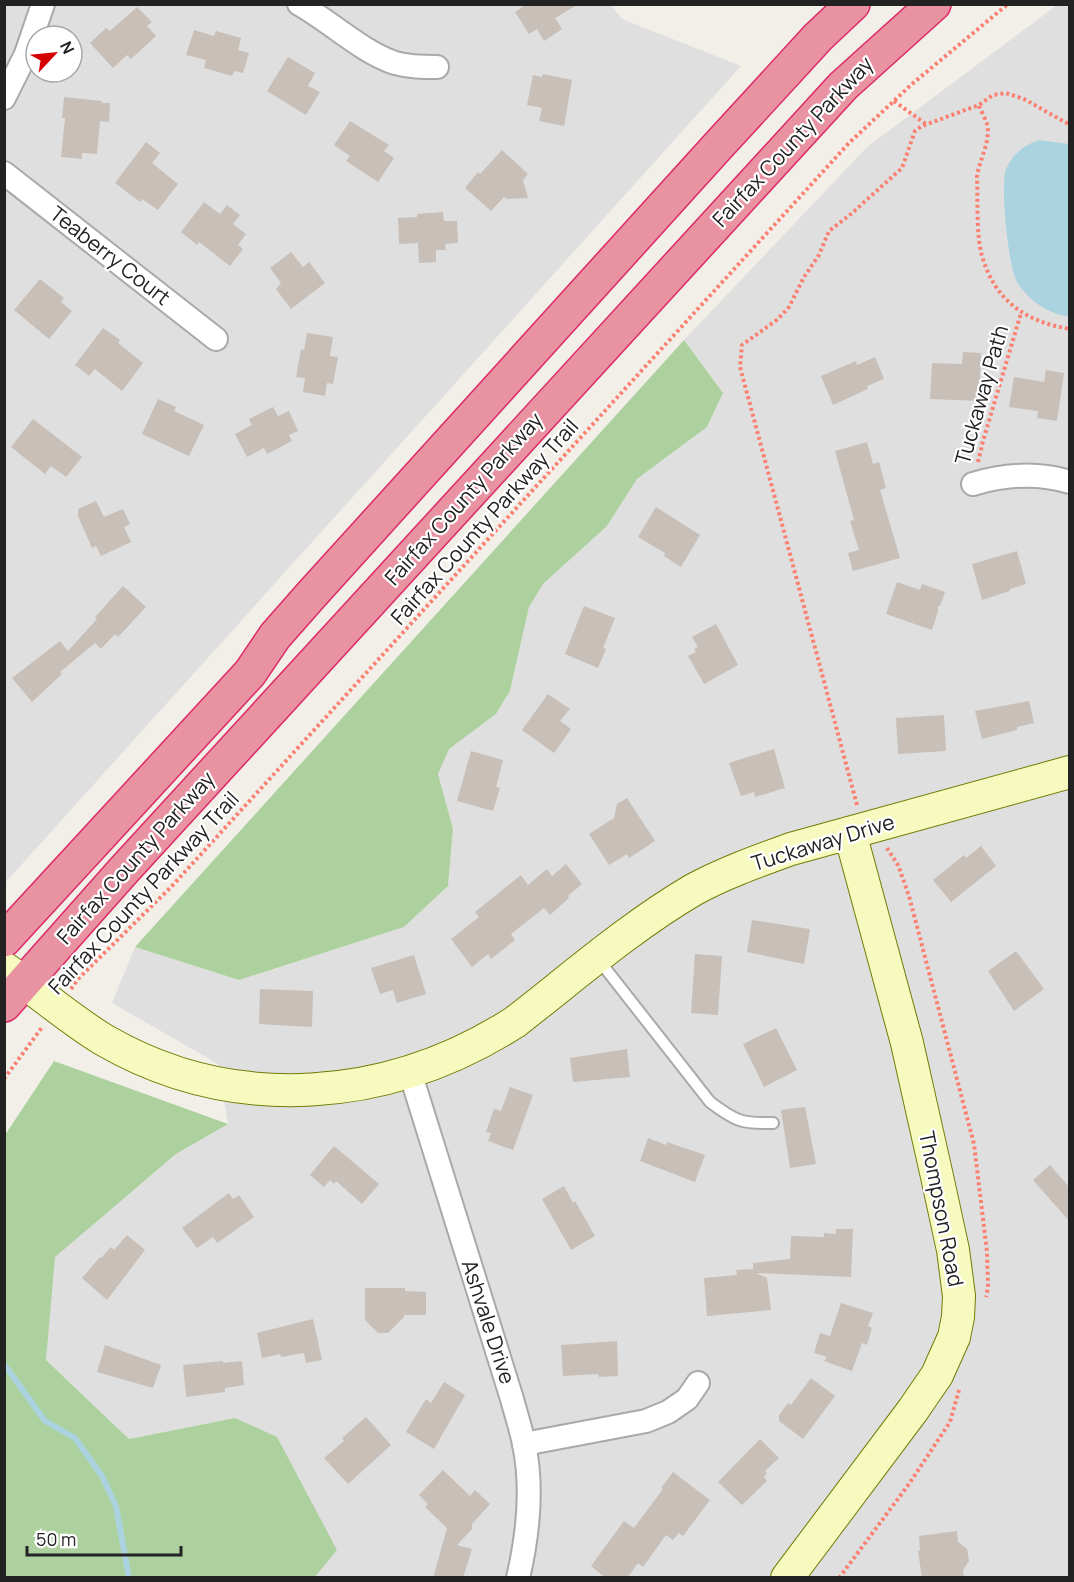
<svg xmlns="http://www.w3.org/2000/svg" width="1074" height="1582" viewBox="0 0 1074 1582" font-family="Manrope,sans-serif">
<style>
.residential{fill:#e0dfdf;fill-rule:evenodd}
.forest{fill:#add19e}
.water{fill:#aad3df}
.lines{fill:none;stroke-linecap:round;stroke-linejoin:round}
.stream{stroke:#aad3df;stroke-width:6}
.building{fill:#c7bfb8}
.lane-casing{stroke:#a9a9a9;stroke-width:14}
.street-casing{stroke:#a9a9a9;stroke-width:26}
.secondary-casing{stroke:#707d05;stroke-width:34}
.highway-casing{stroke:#dc2a67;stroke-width:36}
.path{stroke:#fa8072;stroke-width:4;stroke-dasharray:3 3;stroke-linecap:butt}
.lane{stroke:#fff;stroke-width:10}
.street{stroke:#fff;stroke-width:22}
.secondary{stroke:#f7fabf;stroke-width:32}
.highway{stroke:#e892a2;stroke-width:33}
.labels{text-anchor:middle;stroke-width:4.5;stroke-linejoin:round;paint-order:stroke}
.street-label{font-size:21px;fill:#222;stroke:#fff}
</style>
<rect width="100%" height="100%" fill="#f2efe9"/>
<g class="residential">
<path d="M5,5H611L622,19L741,66L5,883ZM36,36H72V72H36Z"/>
<path d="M1057,5H1069V1577H315L337,1550L235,1418L129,1439L46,1360L54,1257L176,1154L228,1124L218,1064L112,1003L135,947L239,980L404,927L448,886L453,829L438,774L449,748L496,714L510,692L529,607L543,584L607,526L637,479L707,427L723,393L684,340L867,147Z"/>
</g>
<g class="forest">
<path d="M684,340L723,393L707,427L637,479L607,526L543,584L529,607L510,691L496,714L449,749L438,774L453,829L448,886L404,927L239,980L135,947Z"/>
<path d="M54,1061L228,1124L176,1154L55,1257L46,1360L129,1439L235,1418L277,1437L337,1550L315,1577H5V1135Z"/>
</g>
<path class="water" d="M1039,140L1069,144V317C1052,314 1034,305 1023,290C1019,286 1015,280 1014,274C1008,257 1000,185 1006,169C1013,154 1024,145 1039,140Z"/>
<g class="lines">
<path class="stream" d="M4,1364L45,1421L75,1438L102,1476L116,1506L129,1578"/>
</g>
<g class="building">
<path d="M527,4H579L555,18L562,29L544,41L537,29L529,34L515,12Z"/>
<path d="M137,7L152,22L147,26L156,36L131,59L127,55L113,68L90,43L106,28L110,31Z"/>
<path d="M194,30L214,36L216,31L241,38L238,50L249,53L243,73L234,71L232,76L204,68L206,60L186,55Z"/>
<path d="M288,57L315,73L308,86L320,92L306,115L267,91Z"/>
<path d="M543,74L572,80L564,126L539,121L542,108L527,105L533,75L542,77Z"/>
<path d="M64,97L102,101V103H110L109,122L100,121L97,154L82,153V159L61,157L65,118H62Z"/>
<path d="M350,121L389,145L384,151L394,158L378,182L346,161L350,156L334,145Z"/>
<path d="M146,142L160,153L152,163L178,184L158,210L142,199L140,202L115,183Z"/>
<path d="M502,150L528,174L523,180L528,198L507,199L504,197L491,211L465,188L478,172L480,174Z"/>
<path d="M204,202L220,214L227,205L240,215L233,224L246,234L238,245L243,249L230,266L199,242L197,245L181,232Z"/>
<path d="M443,212L444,221H457L458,243L445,244L446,250H436V262L419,263L418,243L399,244L398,218L417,217V214Z"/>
<path d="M291,252L303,267L309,262L325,283L291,309L276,289L281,283L270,268Z"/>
<path d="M40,279L64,298L61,302L72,311L49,339L14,310Z"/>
<path d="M103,328L120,340L118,343L143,363L122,391L95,369L89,376L75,365Z"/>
<path d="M307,333L333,337L330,356L338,357L333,384L327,383L325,396L303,392L305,378L296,377L301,349L304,350Z"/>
<path d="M963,352L981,353L979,401L930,399L932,363L962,364Z"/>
<path d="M875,357L884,379L867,386L868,389L833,405L821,376L856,361L857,365Z"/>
<path d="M1046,370L1064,373L1057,421L1037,418L1038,411L1009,407L1014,377L1044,382Z"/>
<path d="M158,399L176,407L174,411L204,425L189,456L142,434Z"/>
<path d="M273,407L278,416L289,411L298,431L289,435L292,441L267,454L264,448L247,457L235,434L252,425L249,419Z"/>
<path d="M33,419L82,457L66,477L51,466L45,474L11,447Z"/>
<path d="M867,442L873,464L879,462L886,488L880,490L900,558L853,571L848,553L859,550L850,521L854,520L835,451Z"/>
<path d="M96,501L104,517L123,509L130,524L124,527L131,542L101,556L96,546L92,548L78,516V509Z"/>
<path d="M656,507L700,535L681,567L664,556L665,553L638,537Z"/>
<path d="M1017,551L1026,584L1010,589V591L982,600L972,564Z"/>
<path d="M897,582L920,590L922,584L945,592L940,606H938V611L932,630L886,614Z"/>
<path d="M123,586L146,607L118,637L115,634L101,649L95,643L60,672L62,674L32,702L12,678L60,641L68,651L97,619L95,617Z"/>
<path d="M584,606L615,618L603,648L606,649L598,668L565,654Z"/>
<path d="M716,624L738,665L704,684L688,656L696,652L694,649L698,647L692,637Z"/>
<path d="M548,694L570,709L560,721L571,729L554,753L522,730Z"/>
<path d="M1029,701L1034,723L1017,727V730L982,739L975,711Z"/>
<path d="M944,715L946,751L898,754L896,718Z"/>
<path d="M774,749L785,788L755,797L754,792L741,796L729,763Z"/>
<path d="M471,751L503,760L496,787L500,788L493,811L457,801Z"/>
<path d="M627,798L655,841L629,858L627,854L609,865L589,834L614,818L617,804Z"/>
<path d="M981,846L996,866L951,902L933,880L964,855L966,858Z"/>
<path d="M566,864L582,884L568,896L569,898L550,915L544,908L511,934L515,940L491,959L488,954L472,967L451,939L479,917L475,912L521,875L528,885L547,869L552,876Z"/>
<path d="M752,920L810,929L804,964L747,952Z"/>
<path d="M1016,951L1044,989L1014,1011L988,971Z"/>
<path d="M695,954L722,956L718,1015L691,1013Z"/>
<path d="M414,955L426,994L397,1003L393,990L380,994L371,968Z"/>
<path d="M260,989L313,991L312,1027L259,1024Z"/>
<path d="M776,1028L797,1070L764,1087L743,1044Z"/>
<path d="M627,1049L630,1077L573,1082L570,1058Z"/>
<path d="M510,1087L533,1095L513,1150L488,1141L491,1133L486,1132L494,1109L501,1111Z"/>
<path d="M805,1107L816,1164L790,1168L781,1110Z"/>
<path d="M648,1138L666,1145L667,1142L705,1155L695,1182L640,1161Z"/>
<path d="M334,1146L379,1184L362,1204L336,1181L334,1184L330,1180L324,1187L310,1175Z"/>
<path d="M1050,1165L1070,1188V1222L1033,1180Z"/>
<path d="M564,1186L573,1203L575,1201L595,1236L571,1250L542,1199Z"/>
<path d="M229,1193L233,1199L239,1195L254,1217L217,1243L213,1237L197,1248L182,1228Z"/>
<path d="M836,1229H853L851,1277L756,1273L767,1278L771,1310L707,1316L704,1278L737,1275L736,1270L753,1269V1263L790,1259L791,1236L824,1237V1233L836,1234Z"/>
<path d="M127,1235L145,1250L107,1300L82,1278L100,1257L101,1258L111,1247L114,1250Z"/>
<path d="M365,1288H405V1291L426,1292V1315H404V1317L388,1333H378L365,1320Z"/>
<path d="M841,1303L873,1313L868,1326L872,1328L867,1345L862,1343L852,1371L824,1361L827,1357L814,1353L820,1333L830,1336Z"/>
<path d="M313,1319L322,1360L306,1363L304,1353L281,1357L280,1354L262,1358L257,1333Z"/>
<path d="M617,1341L618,1376L599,1377L598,1374L563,1376L561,1345Z"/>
<path d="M105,1345L161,1365L153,1388L97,1372Z"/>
<path d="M223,1361V1363L242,1361L244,1385L225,1388V1392L186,1397L183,1365Z"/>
<path d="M811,1378L835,1396L803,1439L779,1421V1415L788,1403L791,1405Z"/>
<path d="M444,1382L465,1395L434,1449L406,1432L426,1399L431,1403Z"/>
<path d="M366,1417L391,1445L348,1484L324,1458L344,1441L342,1438Z"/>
<path d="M760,1439L779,1458L765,1471L767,1473L764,1477L767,1481L742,1505L718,1482Z"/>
<path d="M443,1470L470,1496L475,1490L490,1504L472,1524V1529L457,1545L472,1549L463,1578H433L447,1528L425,1507L428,1504L419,1495Z"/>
<path d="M673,1472L710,1500L683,1536L679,1533L673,1540L666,1535L643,1567L638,1563L627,1578H606L591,1566L624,1521L634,1528L663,1489L661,1488Z"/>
<path d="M957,1531L958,1542L967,1549L969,1561L963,1570L964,1578H922L918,1551H920L919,1536Z"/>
</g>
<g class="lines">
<defs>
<path id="lane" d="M598,959L710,1102C735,1121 742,1124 773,1123"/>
<g id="street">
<path d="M299,4C331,22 362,52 395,63C409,67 423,67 437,67"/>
<path d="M4,98L26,54L43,4"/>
<path d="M4,173L216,339"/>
<path d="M973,484C1006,474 1037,472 1070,482"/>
<path d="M410,1072L512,1399C516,1414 521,1429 524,1444C533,1487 528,1535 518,1578"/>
<path d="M524,1444L646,1421L668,1412L687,1399L698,1383"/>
</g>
<g id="secondary">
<path d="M4,968C38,991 69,1019 104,1040C235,1116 390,1102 515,1022C573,977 630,927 693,890C724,873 758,861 791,849L1070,772"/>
<path d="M787,1578L913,1410L937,1375L954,1337L958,1317L959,1296L953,1250L938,1181L907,1043L850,833"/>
</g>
<g id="highway">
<path d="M4,940L250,673L275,636L312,594L717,147L818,37L853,4"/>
<path d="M4,1005L124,870L843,86L934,4"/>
</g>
</defs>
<use href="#lane" class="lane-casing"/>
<use href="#street" class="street-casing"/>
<use href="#secondary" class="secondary-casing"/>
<use href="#highway" class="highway-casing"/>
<g class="path">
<path d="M894,101L926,124"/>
<path d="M979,106C981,111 985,118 987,124C991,142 979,160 977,177C978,200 976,235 982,256C995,301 1026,322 1070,329"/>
<path d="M978,462L983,441L1021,313"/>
<path d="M857,805L740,367L742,345L778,319L789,307L804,277L819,255L829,231L851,214L902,168L915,131L922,126L979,105L993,95L1006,93L1024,99L1070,125"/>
<path d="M887,848L898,865L909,896L974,1144L987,1252L988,1287L986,1297"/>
<path d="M71,989L78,979L172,886L849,143L912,84L1008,4"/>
<path d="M4,1079L43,1026"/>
<path d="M839,1578L909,1484L950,1422L959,1390"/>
</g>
<use href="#lane" class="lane"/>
<use href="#street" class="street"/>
<use href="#secondary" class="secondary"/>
<use href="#highway" class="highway"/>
</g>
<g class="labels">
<g class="street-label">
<text transform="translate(793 142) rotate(-47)" y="7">Fairfax County Parkway</text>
<text transform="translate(110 256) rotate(38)" y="7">Teaberry Court</text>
<text transform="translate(982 395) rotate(-74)" y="7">Tuckaway Path</text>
<text transform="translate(464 499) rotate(-48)" y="7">Fairfax County Parkway</text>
<text transform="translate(485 522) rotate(-48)" y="7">Fairfax County Parkway Trail</text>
<text transform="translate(823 843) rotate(-17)" y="7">Tuckaway Drive</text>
<text transform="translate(136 858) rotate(-48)" y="7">Fairfax County Parkway</text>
<text transform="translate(144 893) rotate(-47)" y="7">Fairfax County Parkway Trail</text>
<text transform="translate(941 1209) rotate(79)" y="7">Thompson Road</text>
<text transform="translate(488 1322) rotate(72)" y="7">Ashvale Drive</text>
</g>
</g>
<rect width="1074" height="1582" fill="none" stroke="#222222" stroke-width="12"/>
<g transform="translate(54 54) rotate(64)"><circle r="28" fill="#ffffff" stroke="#a7a7a7" stroke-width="1.5"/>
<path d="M0-4.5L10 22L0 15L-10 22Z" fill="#d40000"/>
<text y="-9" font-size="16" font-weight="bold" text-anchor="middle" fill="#222222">N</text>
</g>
<path d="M27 1546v9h154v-9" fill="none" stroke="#222222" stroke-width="3"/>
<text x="36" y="1546" font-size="18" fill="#222222" stroke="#ffffff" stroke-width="4.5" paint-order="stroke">50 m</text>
</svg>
